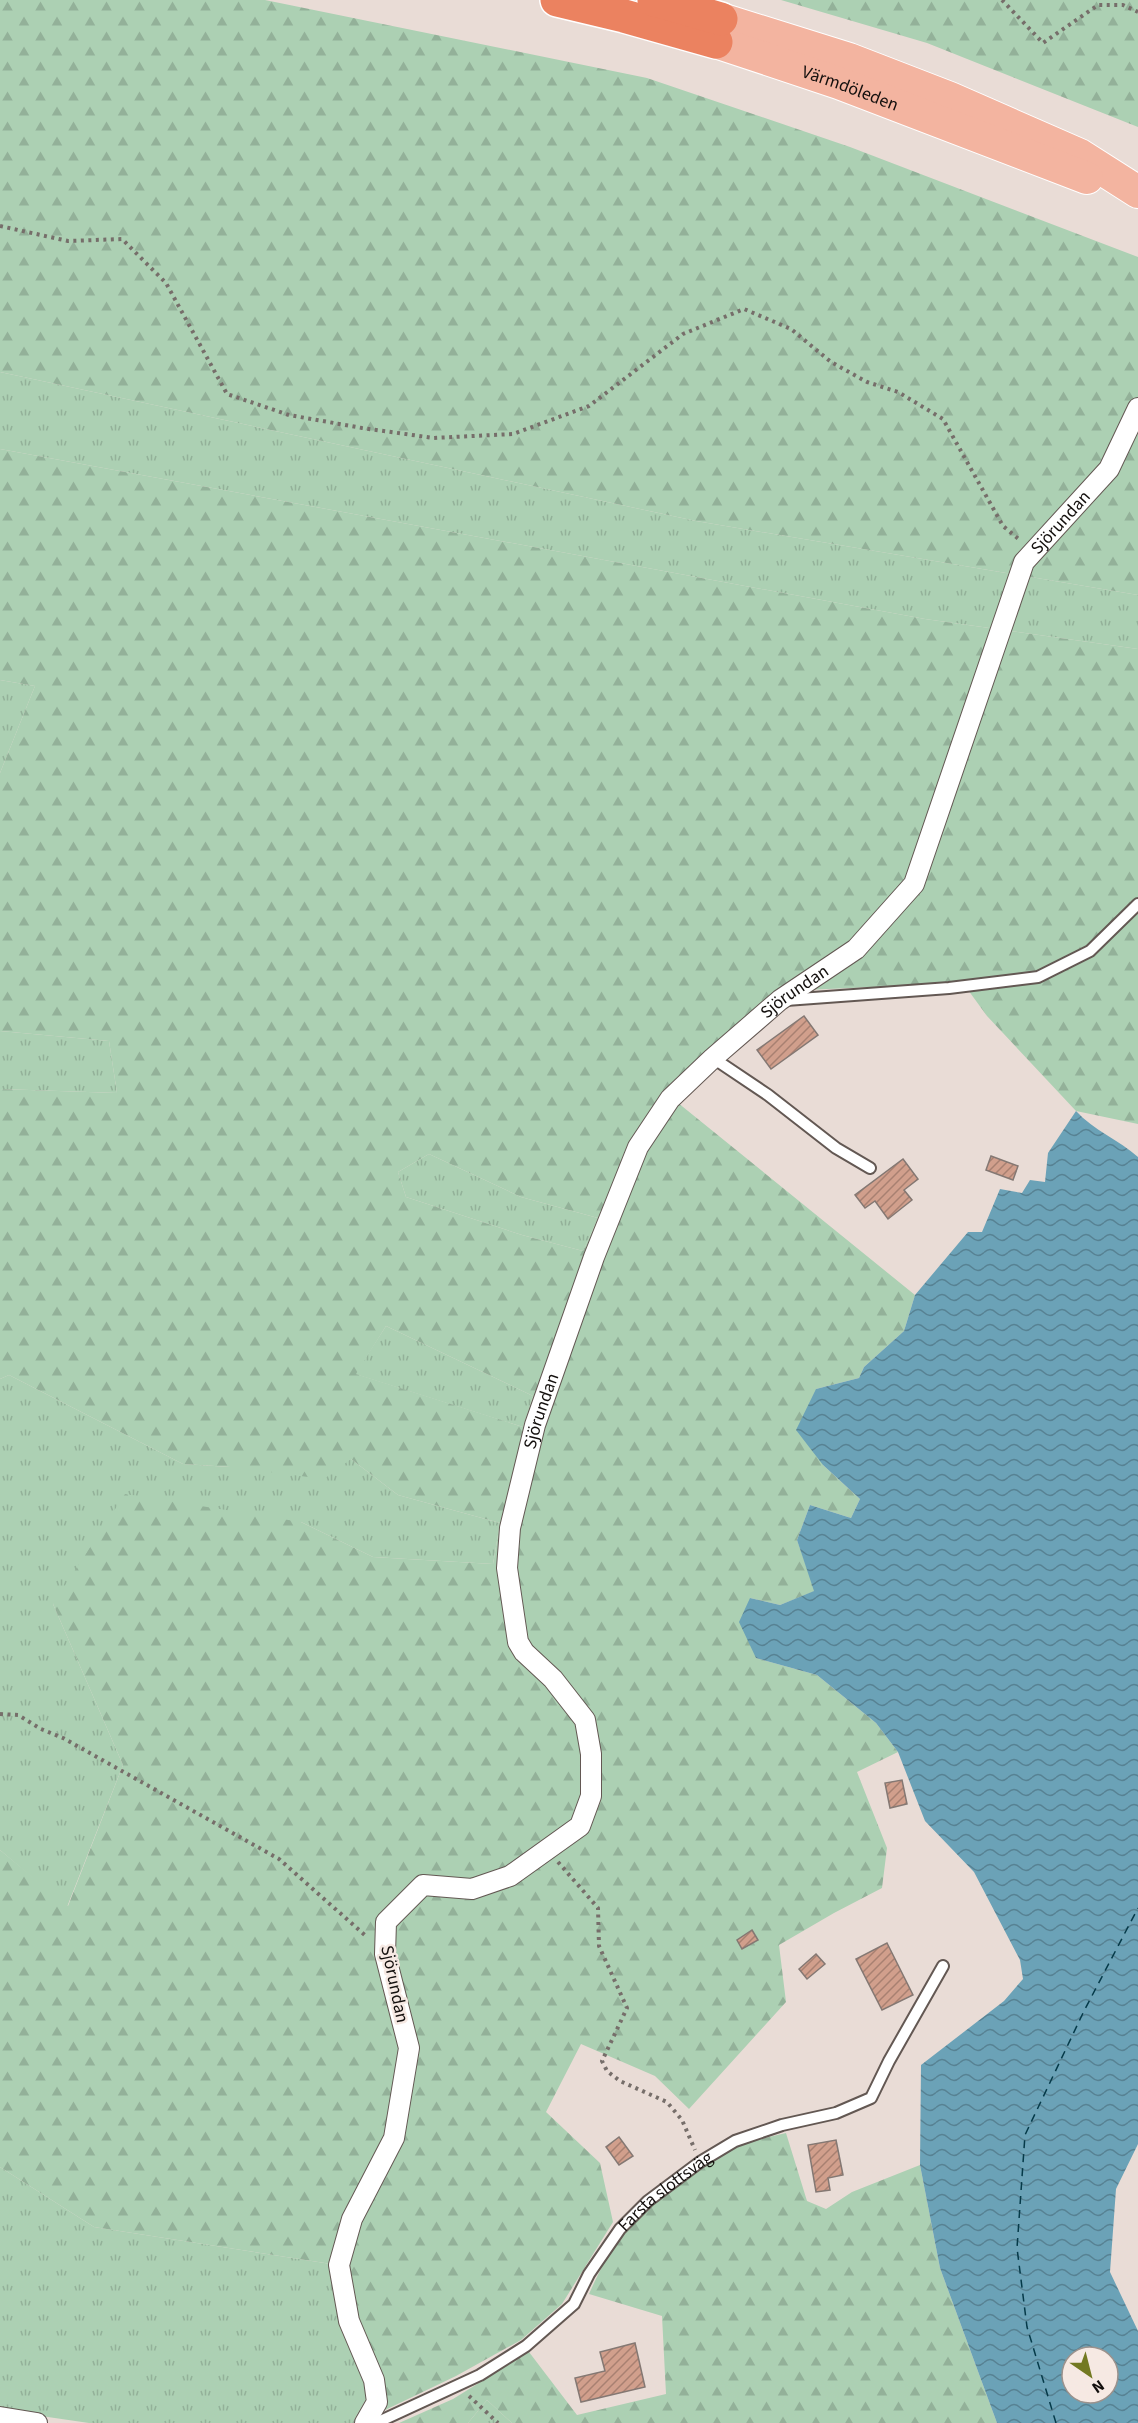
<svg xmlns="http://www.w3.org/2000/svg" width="1138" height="2423" viewBox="0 0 1138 2423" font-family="'Source Sans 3',sans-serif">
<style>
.grass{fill:url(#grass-tufts)}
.forest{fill:url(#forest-firs);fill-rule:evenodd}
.water{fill:url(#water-waves);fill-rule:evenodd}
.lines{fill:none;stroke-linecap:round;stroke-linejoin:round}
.ferry{stroke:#053a49;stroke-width:1.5;stroke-dasharray:8 6;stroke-linecap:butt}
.building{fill:url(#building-hatch);stroke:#847873;stroke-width:1.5}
.service-casing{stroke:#635853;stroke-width:14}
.minor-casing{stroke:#635853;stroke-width:22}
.primary-casing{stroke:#fff;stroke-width:34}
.motorway-casing{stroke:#fff;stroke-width:36}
.path{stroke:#766e6a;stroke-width:4;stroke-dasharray:3 4.5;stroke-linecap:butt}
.service{stroke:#fff;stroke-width:10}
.minor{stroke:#fff;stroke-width:20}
.primary{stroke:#f3b4a0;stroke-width:32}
.motorway{stroke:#eb8260;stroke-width:33}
.labels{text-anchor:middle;stroke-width:5;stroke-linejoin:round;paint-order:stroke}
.street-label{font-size:18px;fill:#130f0d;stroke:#f6e9e3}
</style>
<defs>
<pattern id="grass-tufts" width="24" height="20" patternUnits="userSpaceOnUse" patternTransform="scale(1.5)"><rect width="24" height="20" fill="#acd0b3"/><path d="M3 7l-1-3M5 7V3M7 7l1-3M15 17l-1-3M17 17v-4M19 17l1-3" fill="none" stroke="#93b199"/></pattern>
<pattern id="forest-firs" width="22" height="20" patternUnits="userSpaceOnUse" patternTransform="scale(1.5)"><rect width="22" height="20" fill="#acd0b3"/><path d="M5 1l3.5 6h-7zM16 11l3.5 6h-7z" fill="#93b199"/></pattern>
<pattern id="water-waves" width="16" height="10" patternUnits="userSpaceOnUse" patternTransform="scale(1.5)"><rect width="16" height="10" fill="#6ba2b7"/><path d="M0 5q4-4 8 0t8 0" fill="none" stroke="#578293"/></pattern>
<pattern id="building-hatch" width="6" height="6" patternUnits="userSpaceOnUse" patternTransform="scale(1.5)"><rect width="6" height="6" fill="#d19f8c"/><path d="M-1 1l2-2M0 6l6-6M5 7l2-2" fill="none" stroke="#a88071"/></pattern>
</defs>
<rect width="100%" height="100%" fill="#e9dcd6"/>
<g class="grass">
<path d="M0,372L696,521L1138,595V649L925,619L0,449Z"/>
<path d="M0,680L35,686L0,773Z"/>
<path d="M0,1031L109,1041L117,1093L0,1089Z"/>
<path d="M429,1154L521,1197L598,1218L583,1251L522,1235L406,1197L398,1172Z"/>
<path d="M386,1326L533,1396L523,1427L355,1374Z"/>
<path d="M9,1375L183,1464L230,1467L351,1459L398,1495L500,1523L493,1564L373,1557L301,1522L53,1604L123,1765L67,1907L0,1850V1379Z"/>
<path d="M0,2167L94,2227L331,2264L363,2377L366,2399L352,2423H89L0,2410Z"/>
<path d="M487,2400L512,2423H468Z"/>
</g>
<g class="forest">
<path d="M0,0H265L647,78L850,147L1138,257V595L696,521L0,372Z"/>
<path d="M781,0H1138V127L927,43Z"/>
<path d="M0,449L925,619L1138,649V1124L1076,1111L987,1016L963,983L783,991L667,1094L915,1295L904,1331L864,1367L859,1378L816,1389L823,1465L860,1499L851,1518L810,1505L797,1540L815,1591L780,1605L750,1598L756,1658L817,1675L876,1723L898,1752L857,1772L887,1848L882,1888L834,1913L779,1945L786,2002L689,2109L655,2076L581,2044L546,2112L600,2163L613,2222L562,2304L521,2340L456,2376L358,2423H352L366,2399L363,2377L337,2318L331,2264L94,2227L0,2167V1850L68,1906L123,1765L53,1604L125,1494L301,1522L373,1557L493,1564L500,1523L398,1495L351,1459L324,1479L230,1467L183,1464L9,1375L0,1379V1089L117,1093L109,1041L0,1031V773L35,686L0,680ZM429,1154L521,1197L598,1218L583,1251L522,1235L406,1197L398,1172ZM386,1326L533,1396L523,1427L356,1374Z"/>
<path d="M786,2133L807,2201L826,2209L852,2192L920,2165L940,2268L997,2423H512L487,2400L468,2423H399L453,2399L529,2352L577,2415L666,2394L662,2316L589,2294C598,2274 609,2251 623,2234C652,2202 698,2165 737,2147C752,2140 770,2137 786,2133Z"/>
</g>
<path class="water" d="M1076,1111C1093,1130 1119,1140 1138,1157V2144L1116,2189L1110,2272L1138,2331V2423H997L940,2268L920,2165L921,2065L1004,2001L1023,1979L1020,1960L974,1872L925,1821L898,1752L876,1723L817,1675L756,1658L739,1622L750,1598L780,1605L814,1591L797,1540L810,1505L851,1518L860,1499L823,1465L796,1430L816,1389L859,1378L864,1367L904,1331L915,1295L968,1232H982L1000,1189L1022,1193L1030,1180L1045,1182L1048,1153ZM1072,2357H1108V2393H1072Z"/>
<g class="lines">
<path class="ferry" d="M1056,2423L1027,2327L1017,2248L1025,2135L1084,2011L1138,1908"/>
</g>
<g class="building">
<path d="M804,1016L818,1035L771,1069L757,1050Z"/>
<path d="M991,1156L1018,1166L1013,1180L986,1170Z"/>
<path d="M903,1159L918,1179L904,1190L912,1200L888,1219L875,1201L865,1208L855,1195Z"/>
<path d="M902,1780L907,1804L890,1808L885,1783Z"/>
<path d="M752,1930L758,1940L742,1949L737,1940Z"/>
<path d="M887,1943L913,1995L882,2010L856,1959Z"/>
<path d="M816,1954L825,1964L807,1979L799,1969Z"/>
<path d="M619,2137L633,2156L619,2165L606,2147Z"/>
<path d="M836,2140L843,2175L828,2178L830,2190L816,2192L808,2145Z"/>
<path d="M635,2343L645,2387L581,2402L575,2378L605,2371L600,2352Z"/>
</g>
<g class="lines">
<defs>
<g id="service">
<path d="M786,1000L949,988L1038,977L1090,951L1138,904"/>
<path d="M713,1058L768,1095L836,1148L870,1168"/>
<path id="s1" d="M376,2423L480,2375L526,2346L574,2304L589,2274L620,2229L648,2201L700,2162L735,2141L782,2125L836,2113L871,2098L889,2061L943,1966"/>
</g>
<g id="minor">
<path d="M0,2417L37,2423"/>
<path id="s2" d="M365,2423L377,2402L374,2380L349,2321L339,2265L352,2219L394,2138L409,2048L385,1954L386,1922L423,1885L472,1889L510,1876L580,1826L591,1796V1754L585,1720L553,1679L524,1652L518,1642L507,1568L510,1528L535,1425L594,1257L638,1147L670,1099L713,1058L780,1000L856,949L914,884L1024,562L1109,469L1138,408"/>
</g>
<g id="primary">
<path d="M721,19L849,59L950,98L1080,155L1138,192"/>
<path id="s3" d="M716,42L839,83L1087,178"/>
</g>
<g id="motorway">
<path d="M557,0L624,16L716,42"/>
<path d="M654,0L721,19"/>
</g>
</defs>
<use href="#service" class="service-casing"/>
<use href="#minor" class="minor-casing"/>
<use href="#primary" class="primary-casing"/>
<use href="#motorway" class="motorway-casing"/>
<g class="path">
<path d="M1002,0L1043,43L1098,5H1123L1138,12"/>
<path d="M0,226L68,241L122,239L166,283L227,394L289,415L362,428L434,438L513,434L589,406L683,334L744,309L791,329L831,362L867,382L898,392L943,419L1003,526L1021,541"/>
<path d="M0,1714L18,1715L41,1729L63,1738L279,1859L367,1937"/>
<path d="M558,1862L598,1908L599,1946L627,2008L602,2061L607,2071L620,2081L667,2102L682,2120L695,2150"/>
<path d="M469,2396L498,2423"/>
</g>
<use href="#service" class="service"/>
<use href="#minor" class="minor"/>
<use href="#primary" class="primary"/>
<use href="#motorway" class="motorway"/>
</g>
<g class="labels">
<g class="street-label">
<text dy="6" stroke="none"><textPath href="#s3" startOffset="142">Värmdöleden</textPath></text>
<text dy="6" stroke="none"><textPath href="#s2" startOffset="2262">Sjörundan</textPath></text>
<text dy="6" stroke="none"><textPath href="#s2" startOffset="1706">Sjörundan</textPath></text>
<text dy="6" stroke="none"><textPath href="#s2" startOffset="1202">Sjörundan</textPath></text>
<text transform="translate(395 1984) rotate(78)" y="6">Sjörundan</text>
<text dy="6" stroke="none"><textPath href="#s1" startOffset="380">Farsta slottsväg</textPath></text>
</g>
</g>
<g transform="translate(1090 2375) rotate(145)"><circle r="28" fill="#f6e9e3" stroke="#9b928d" stroke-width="1.5"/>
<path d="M0-4.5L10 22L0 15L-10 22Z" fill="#737922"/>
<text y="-9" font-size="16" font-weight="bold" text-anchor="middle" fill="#130f0d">N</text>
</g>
</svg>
